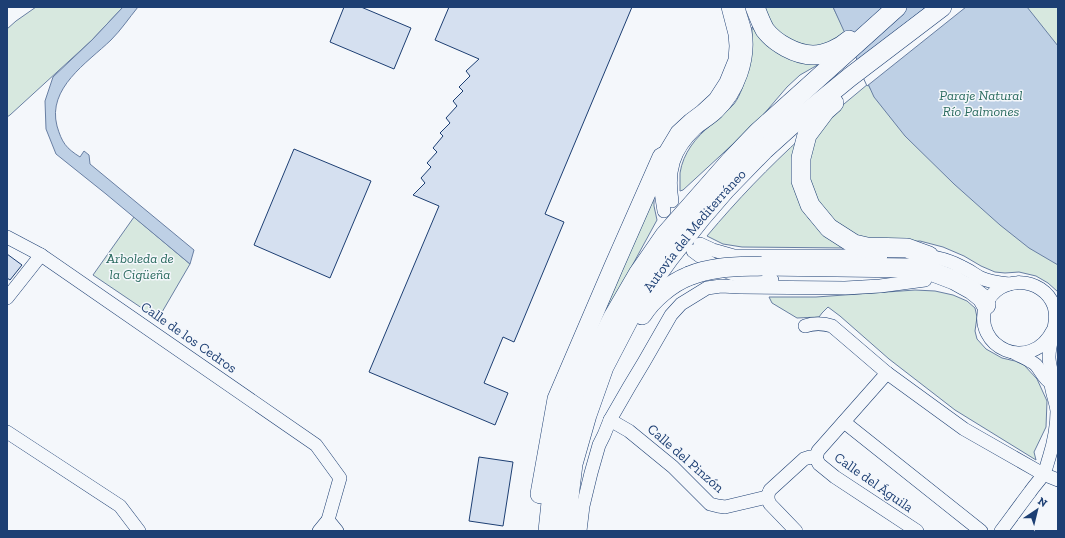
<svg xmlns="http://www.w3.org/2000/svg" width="1065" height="538" viewBox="0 0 1065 538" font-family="'Zilla Slab',serif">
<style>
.green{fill:#d7e8df;stroke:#687fa3}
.water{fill:#bed0e5;stroke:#687fa3}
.pier{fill:#f4f7fb;stroke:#687fa3}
.building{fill:#d5e0f0;stroke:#1d3f73}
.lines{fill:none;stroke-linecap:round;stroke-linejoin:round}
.minor-casing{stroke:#1d3f73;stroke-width:14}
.highway-casing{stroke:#1d3f73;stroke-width:20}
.minor{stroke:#f4f7fb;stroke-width:13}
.highway{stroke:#f4f7fb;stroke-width:19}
.highway-bridge-casing{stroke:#1d3f73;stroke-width:20;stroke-linecap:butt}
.highway-bridge{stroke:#f4f7fb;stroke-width:19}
.labels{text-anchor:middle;stroke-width:3;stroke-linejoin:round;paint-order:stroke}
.park-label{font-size:14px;font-style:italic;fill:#2c6c60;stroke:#f4f7fb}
.street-label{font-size:14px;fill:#1d3f73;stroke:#f4f7fb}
</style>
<rect width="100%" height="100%" fill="#f4f7fb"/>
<g class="green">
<path d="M36,7H123L92,40L10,115L7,117V29L16,21Z"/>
<path d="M763,7H833L846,33L827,47L800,48L773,30Z"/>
<path d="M978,7H1058V292L1048,283L1036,276L1019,272L1005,273L995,272L981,266L964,256L943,247L920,241L882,243L859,238L840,229L814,200L806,169L815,134L838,109L868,84L871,90Z"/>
<path d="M752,27L766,44L821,63L800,75L787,87L757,122L683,190L680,191C680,185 680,179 680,173C683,153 696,137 711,125C718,118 727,112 734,104C747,87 752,48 752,27Z"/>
<path d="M803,136L801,203L809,219L826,236L846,248L742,247L723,244L707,236C737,200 769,167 803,136Z"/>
<path d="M654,192V206L657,220L597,330Z"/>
<path d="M134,217L190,264L158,319L93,275Z"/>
<path d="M915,290L935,291L953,295L967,301L975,308L977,317L975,331L977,339L986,349L1002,358L1015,361L1024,365L1037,379L1047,401L1046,427L1034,452L1036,460L955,410L889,359L840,316L828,307L822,313L819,317L797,318L772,303L769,297H816Z"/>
</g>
<g class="water">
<path d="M123,7H138C129,18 121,30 111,40C87,63 47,88 57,126C62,143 66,148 80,157L84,151L89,155L90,164L194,250L190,264L106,194L56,154L46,129L45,101L53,77L92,40Z"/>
<path d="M833,7H1027L1058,46V265L1029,248L1000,225L954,184L905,136L874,97Z"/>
</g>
<path class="pier" d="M926,7H966L867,86L856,62Z"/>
<g class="building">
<path d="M344,7H361L411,28L394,69L330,42Z"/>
<path d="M449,7H632L545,214L564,222L514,342L503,337L484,383L508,393L495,425L369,372L439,206L413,195L425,183L421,178L431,167L427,163L437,152L433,148L443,136L440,133L450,123L446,118L457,106L453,101L463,91L459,87L470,76L466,71L479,59L435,40Z"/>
<path d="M294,149L371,181L330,278L254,245Z"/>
<path d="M7,254L22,265L10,280L7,278Z"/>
<path d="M479,457L513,462L503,526L469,521Z"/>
</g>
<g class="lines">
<defs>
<g id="minor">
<path d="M672,201C667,171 673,150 695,129C702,123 711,118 717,112C738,92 750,59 745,31C743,23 740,15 738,7"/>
<path d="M664,211L659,179L662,157L677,132L690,120L702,111L715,99L726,82L735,60L736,46L735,34L728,7"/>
<path d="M7,237L41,255L316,445L340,478L328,520L319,531"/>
<path d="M700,244L713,250L734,256H881"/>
<path d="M693,251C706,261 722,271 737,275C749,278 760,279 772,280"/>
<path d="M920,256C935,256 949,260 962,267C969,270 975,275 981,278C990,282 999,283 1009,284"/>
<path d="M7,298L41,255"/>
<path d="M1015,353C1022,357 1030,360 1036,365C1041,371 1044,379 1051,383"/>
<path d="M887,373L964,429L1043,474L1058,480"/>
<path d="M610,420L629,431L673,467L710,504L718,506L725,507L767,497"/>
<path d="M844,422L981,531"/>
<path d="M7,432L120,506L139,531"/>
<path d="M816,458L819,464L835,477L917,531"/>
<path d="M328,520L337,531"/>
<path d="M580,531L583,506L591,473L599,445L604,435L610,420L629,387L644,362L671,315L681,304L707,288L721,286L740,287L845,288L880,286L925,280"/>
<path d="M796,531L770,504C767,499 767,495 770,490L804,459L810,457L816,458L818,451L887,373L832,326C822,323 814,323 805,326"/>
<path d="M1001,531C1011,518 1020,505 1030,492C1034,486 1039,481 1043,475C1046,470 1047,464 1049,458C1054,442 1057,427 1057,411C1056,402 1052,393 1051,384C1051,379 1052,383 1052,378C1052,371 1049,364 1049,357C1049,340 1059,323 1054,306C1043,276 998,274 986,305C971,347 1031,375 1053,330"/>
</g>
<g id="highway">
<path d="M755,7C758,15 761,23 765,30C775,43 796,55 813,55C826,55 840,48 849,40"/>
<path d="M834,103L825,111L807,135L801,158V181L810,205L829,228L854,244L867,247L907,248L929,256"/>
<path d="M762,266L911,268L925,269L954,280L972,290L982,298L986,305"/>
<path d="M642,315C652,299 671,283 689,276"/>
<path d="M540,494L557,399L614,266L662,157"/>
<path d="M548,531L552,493L561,449L574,406L590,363L613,317L638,274L665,235L731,160L758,132L897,7"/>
<path id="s1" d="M565,531L573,464L587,415L604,367L630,317L647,289L670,257L701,218L726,189L764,150L795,122L850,77L942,7"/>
</g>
</defs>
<use href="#minor" class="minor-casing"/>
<use href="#highway" class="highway-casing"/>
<use href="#minor" class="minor"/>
<use href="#highway" class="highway"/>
<defs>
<path id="highway-bridge" d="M689,276C713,266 737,267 762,266"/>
</defs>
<use href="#highway-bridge" class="highway-bridge-casing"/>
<use href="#highway-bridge" class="highway-bridge"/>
</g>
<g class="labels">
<g class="park-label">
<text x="981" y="100">Paraje Natural<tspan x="981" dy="16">Río Palmones</tspan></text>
<text x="140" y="263">Arboleda de<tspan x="140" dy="16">la Cigüeña</tspan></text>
</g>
<g class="street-label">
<text dy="5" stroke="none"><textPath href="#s1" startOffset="334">Autovía del Mediterráneo</textPath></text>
<text transform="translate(189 337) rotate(35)" y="5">Calle de los Cedros</text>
<text transform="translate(686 458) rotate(41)" y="5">Calle del Pinzón</text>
<text transform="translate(874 482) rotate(35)" y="5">Calle del Águila</text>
</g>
</g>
<rect width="1065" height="538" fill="none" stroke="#1d3f73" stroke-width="16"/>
<g transform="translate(1037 510) rotate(35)" stroke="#f4f7fb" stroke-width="3" paint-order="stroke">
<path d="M0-3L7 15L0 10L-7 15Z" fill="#1d3f73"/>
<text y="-6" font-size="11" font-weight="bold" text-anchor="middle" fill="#1d3f73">N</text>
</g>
</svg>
